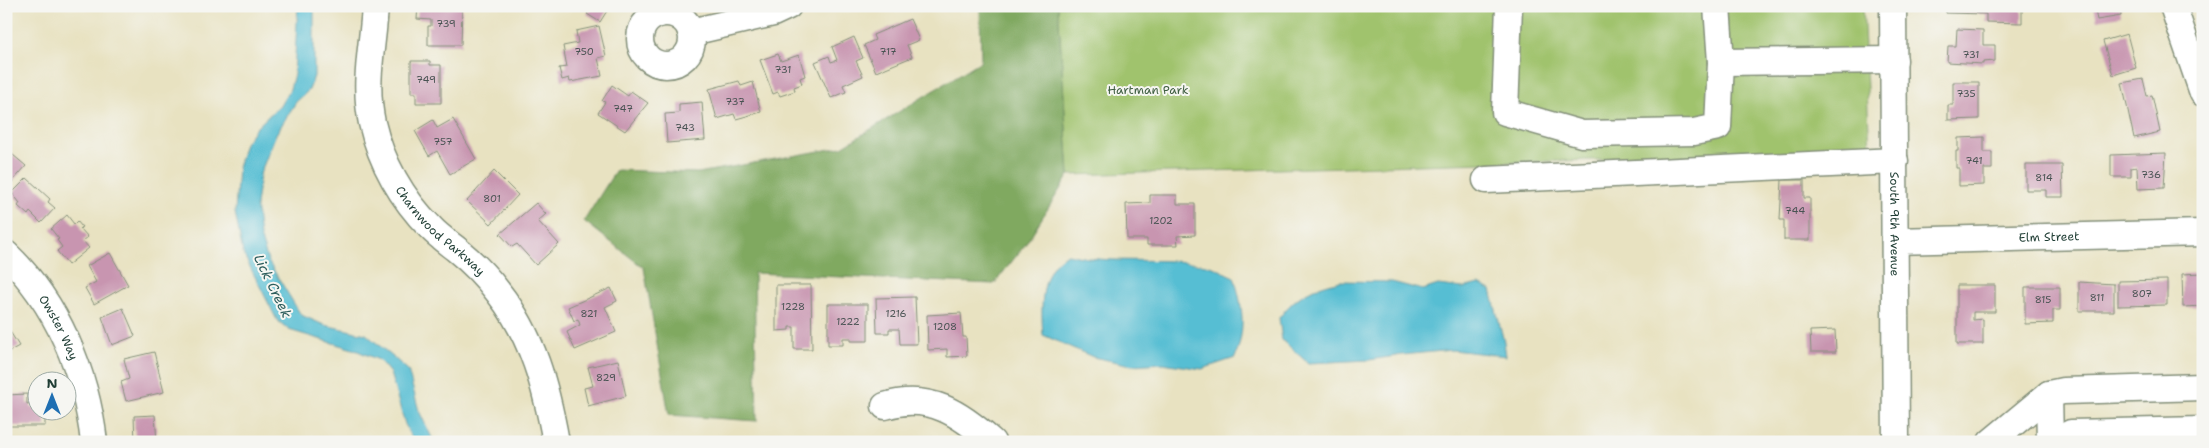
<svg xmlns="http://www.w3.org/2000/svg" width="2209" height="448" viewBox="0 0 2209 448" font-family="'Shantell Sans',sans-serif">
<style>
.green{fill:#a0c36d;stroke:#608050}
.forest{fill:#80a960;stroke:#50734a}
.water{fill:#56bed3;stroke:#3a7e84}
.building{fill:#c895b0}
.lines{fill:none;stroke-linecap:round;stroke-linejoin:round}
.minor-casing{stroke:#84907a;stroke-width:29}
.minor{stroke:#fff;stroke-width:26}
.labels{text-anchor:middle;stroke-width:4;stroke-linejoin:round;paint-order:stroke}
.number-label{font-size:10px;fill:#495353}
.park-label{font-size:12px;fill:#3f5e42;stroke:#f6f6f2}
.street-label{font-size:12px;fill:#1f3d34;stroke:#f6f6f2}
.water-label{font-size:14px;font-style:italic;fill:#2d5d5c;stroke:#f6f6f2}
</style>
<rect width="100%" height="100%" fill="#f6f6f2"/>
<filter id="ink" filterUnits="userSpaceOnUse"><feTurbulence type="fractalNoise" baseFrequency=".02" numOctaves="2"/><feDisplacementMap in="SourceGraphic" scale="10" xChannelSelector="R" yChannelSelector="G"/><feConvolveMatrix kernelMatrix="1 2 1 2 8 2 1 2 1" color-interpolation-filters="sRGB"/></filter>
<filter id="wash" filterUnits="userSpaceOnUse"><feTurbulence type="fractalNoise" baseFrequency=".0096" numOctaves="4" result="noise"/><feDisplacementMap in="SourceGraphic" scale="20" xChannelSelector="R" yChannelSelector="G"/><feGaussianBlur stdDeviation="1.12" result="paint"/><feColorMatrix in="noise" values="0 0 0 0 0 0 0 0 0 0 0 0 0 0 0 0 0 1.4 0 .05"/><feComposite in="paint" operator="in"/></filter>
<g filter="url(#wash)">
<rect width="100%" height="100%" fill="#e8e2c1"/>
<path class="green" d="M1058,6H1863L1870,152L1069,175Z"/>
<path class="forest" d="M980,6H1058L1069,175L1025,245L994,284L754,273L757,421L669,415L644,268L584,221L616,170L698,173L842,147L981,61Z"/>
<g class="water">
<path d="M298,6H314V76L309,90L296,102L276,134L260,174L256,205L260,236L268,261L301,315L324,325L366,334L408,370L419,411L434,442H414L405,424L390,373L379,360L353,349L289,330L277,320L243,253L235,212L238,168L245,143L255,129L281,104L290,89L294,74Z"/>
<path d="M1068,254C1114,266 1163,255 1210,266C1218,268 1226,274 1234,277C1243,308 1246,327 1235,358L1202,369L1163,363L1132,365L1093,357L1043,335C1041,309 1039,267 1068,254Z"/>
<path d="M1340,281L1392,282L1423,290L1438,285L1463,288L1479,284L1491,290L1504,342L1506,356L1452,350L1402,355L1369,360L1308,363L1282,340L1279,318C1297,294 1312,288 1340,281Z"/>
</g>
<g id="blocks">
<g class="building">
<path d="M418,6H462L461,45H428V26H431V20L417,19Z"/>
<path d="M585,6H610L600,22L587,14L590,10Z"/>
<path d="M1946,6L2022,7V23L1986,22V14L1946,13Z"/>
<path d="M2094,6H2120L2121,16L2097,20Z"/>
<path d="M910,19L919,40L907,45L912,57L876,72L864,45L875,40L873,35Z"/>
<path d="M599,26L606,56L598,58L602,76L570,82L569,78L562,80L559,68L567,67L563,46L578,43L576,31Z"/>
<path d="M1957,29L1983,30V45H1995V61L1983,62V64L1947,62L1948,46H1956Z"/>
<path d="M2127,34L2136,68L2113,75L2103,41Z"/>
<path d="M854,37L863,58L856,61L863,76L843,85L846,92L831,98L815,62L829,56L831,62L837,60L832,47Z"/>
<path d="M778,54L781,61L799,55L805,76L800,78L802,84L794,87L795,91L780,96L778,92L773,94L760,60Z"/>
<path d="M411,61H430V65H441V103H416V93H411Z"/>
<path d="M2143,79L2147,96L2152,95L2160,132L2134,138L2122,83Z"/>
<path d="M739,81L741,86L753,82L761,112L736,119L734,114L717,119L709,89Z"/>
<path d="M1953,82H1979V119L1948,120V105H1953Z"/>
<path d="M612,85L628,96L631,91L648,103L625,131L598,113L605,102L602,101Z"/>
<path d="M702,102L705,140L667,143L665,114L679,113V104Z"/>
<path d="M453,119L476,159L450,174L437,151L429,156L415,131L433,120L437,128Z"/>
<path d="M1984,137V152H1992V169H1984V185L1959,186V168H1956V151H1958V138Z"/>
<path d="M6,149L26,166L6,189Z"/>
<path d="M2166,153L2164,188L2138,189L2137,167L2131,168V177H2111V155Z"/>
<path d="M2026,165H2062L2063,197H2046V190H2026Z"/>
<path d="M494,171L518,195L491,224L467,201Z"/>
<path d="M27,178L50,199L48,202L55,208L41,223L30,212L28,215L18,206L20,203L12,193Z"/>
<path d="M1782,180H1804V198H1810V240H1784V220H1780Z"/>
<path d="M1150,195H1177V204H1195V235L1177,236L1178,245H1147V239H1127L1126,204L1150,203Z"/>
<path d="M536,203L546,214L538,221L559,244L536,265L517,244L512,247L500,234Z"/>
<path d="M67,215L74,224L77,221L82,227L80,228L88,237L83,241L89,248L68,265L57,251L62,247L57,240L59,239L51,229Z"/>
<path d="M110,253L128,285L94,304L85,288L96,282L87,266Z"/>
<path d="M2203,273V306L2183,307L2182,274Z"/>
<path d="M2167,280V305L2118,306V281Z"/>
<path d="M2079,282L2114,284V311H2079Z"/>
<path d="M776,285H811L812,349H794V327H789V330L776,331Z"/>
<path d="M1957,285H1995V312H1973V320L1983,319V344H1957Z"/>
<path d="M2025,287H2060V310H2053V323L2025,324Z"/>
<path d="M611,288L617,301L605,307L616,332L575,350L567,332L580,325L578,319L574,321L568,307Z"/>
<path d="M915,297L917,344H900L899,329H889V333H877L876,298Z"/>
<path d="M828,304H868V341H851V338H843V345H828Z"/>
<path d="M123,308L135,336L112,345L102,317Z"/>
<path d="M961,313L963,337H966L967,356L947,357V349L928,350L927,315Z"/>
<path d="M9,330L19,346L6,353V332Z"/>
<path d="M1835,330L1836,352H1811L1810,331Z"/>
<path d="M154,352L164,392L126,401L121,382L129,379L124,359Z"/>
<path d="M618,360L626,396L588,406L584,388L593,386L588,367Z"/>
<path d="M27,394V404L31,403V407H38V410H45V426H6V395Z"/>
<path d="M155,415L157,442H135L134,416Z"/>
</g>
</g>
</g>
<g filter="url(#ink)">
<use href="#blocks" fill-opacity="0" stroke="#84907a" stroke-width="1"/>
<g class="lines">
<defs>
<g id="minor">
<path id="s1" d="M375,6C373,47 363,81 372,123C381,162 402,199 430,227C437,235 447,242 456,249C471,261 486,276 498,292C533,336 546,387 556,442"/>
<path d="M1509,6L1505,112L1582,134L1694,132L1718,127L1721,62L1717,6"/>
<path id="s2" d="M1893,6L1896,442"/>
<path d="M2173,6L2203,93"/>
<circle cx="666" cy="39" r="26"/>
<path d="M691,32L773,13L788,6"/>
<path d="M1721,62L1894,60"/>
<path d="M1486,180L1895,161"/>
<path id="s3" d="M1895,241L2203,233"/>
<path id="s4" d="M6,254C57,302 86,373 94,442"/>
<path d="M2049,394L2050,442"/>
<path d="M885,406C929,392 961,414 992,442"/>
<path d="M1991,442L2049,394L2063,391L2203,387"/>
<path d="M2057,442L2071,433L2203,430"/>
</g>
</defs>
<use href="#minor" class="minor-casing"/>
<use href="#minor" class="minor"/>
</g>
</g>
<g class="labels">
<g class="number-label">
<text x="446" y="27">739</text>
<text x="584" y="55">750</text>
<text x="888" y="55">717</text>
<text x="1971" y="58">731</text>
<text x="783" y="73">731</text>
<text x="426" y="83">749</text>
<text x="1966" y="97">735</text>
<text x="735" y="105">737</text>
<text x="623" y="112">747</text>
<text x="685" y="131">743</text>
<text x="443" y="145">757</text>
<text x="1974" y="164">741</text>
<text x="2151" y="178">736</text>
<text x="2044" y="181">814</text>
<text x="492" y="202">801</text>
<text x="1795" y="214">744</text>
<text x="1161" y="224">1202</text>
<text x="2142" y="297">807</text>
<text x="2097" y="301">811</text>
<text x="2043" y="303">815</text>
<text x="793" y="310">1228</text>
<text x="589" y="317">821</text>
<text x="896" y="317">1216</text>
<text x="848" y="325">1222</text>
<text x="945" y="330">1208</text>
<text x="606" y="381">829</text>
</g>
<g class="park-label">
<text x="1148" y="94">Hartman Park</text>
</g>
<g class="street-label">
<text dy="4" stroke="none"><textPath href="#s2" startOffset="218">South 9th Avenue</textPath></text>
<text dy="4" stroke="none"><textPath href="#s1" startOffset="248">Charnwood Parkway</textPath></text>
<text dy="4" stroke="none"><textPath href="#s3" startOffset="154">Elm Street</textPath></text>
<text dy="4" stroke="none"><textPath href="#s4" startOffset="91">Owster Way</textPath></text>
</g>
<g class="water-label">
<text transform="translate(273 286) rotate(64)" y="5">Lick Creek</text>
</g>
</g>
<rect width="2209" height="448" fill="none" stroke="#f6f6f2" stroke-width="25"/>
<g transform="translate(52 396)"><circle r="24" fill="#f6f6f2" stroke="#a0aca6"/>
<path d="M0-4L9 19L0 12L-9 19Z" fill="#1f6fb2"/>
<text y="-8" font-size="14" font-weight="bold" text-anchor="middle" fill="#1f3d34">N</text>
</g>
</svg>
